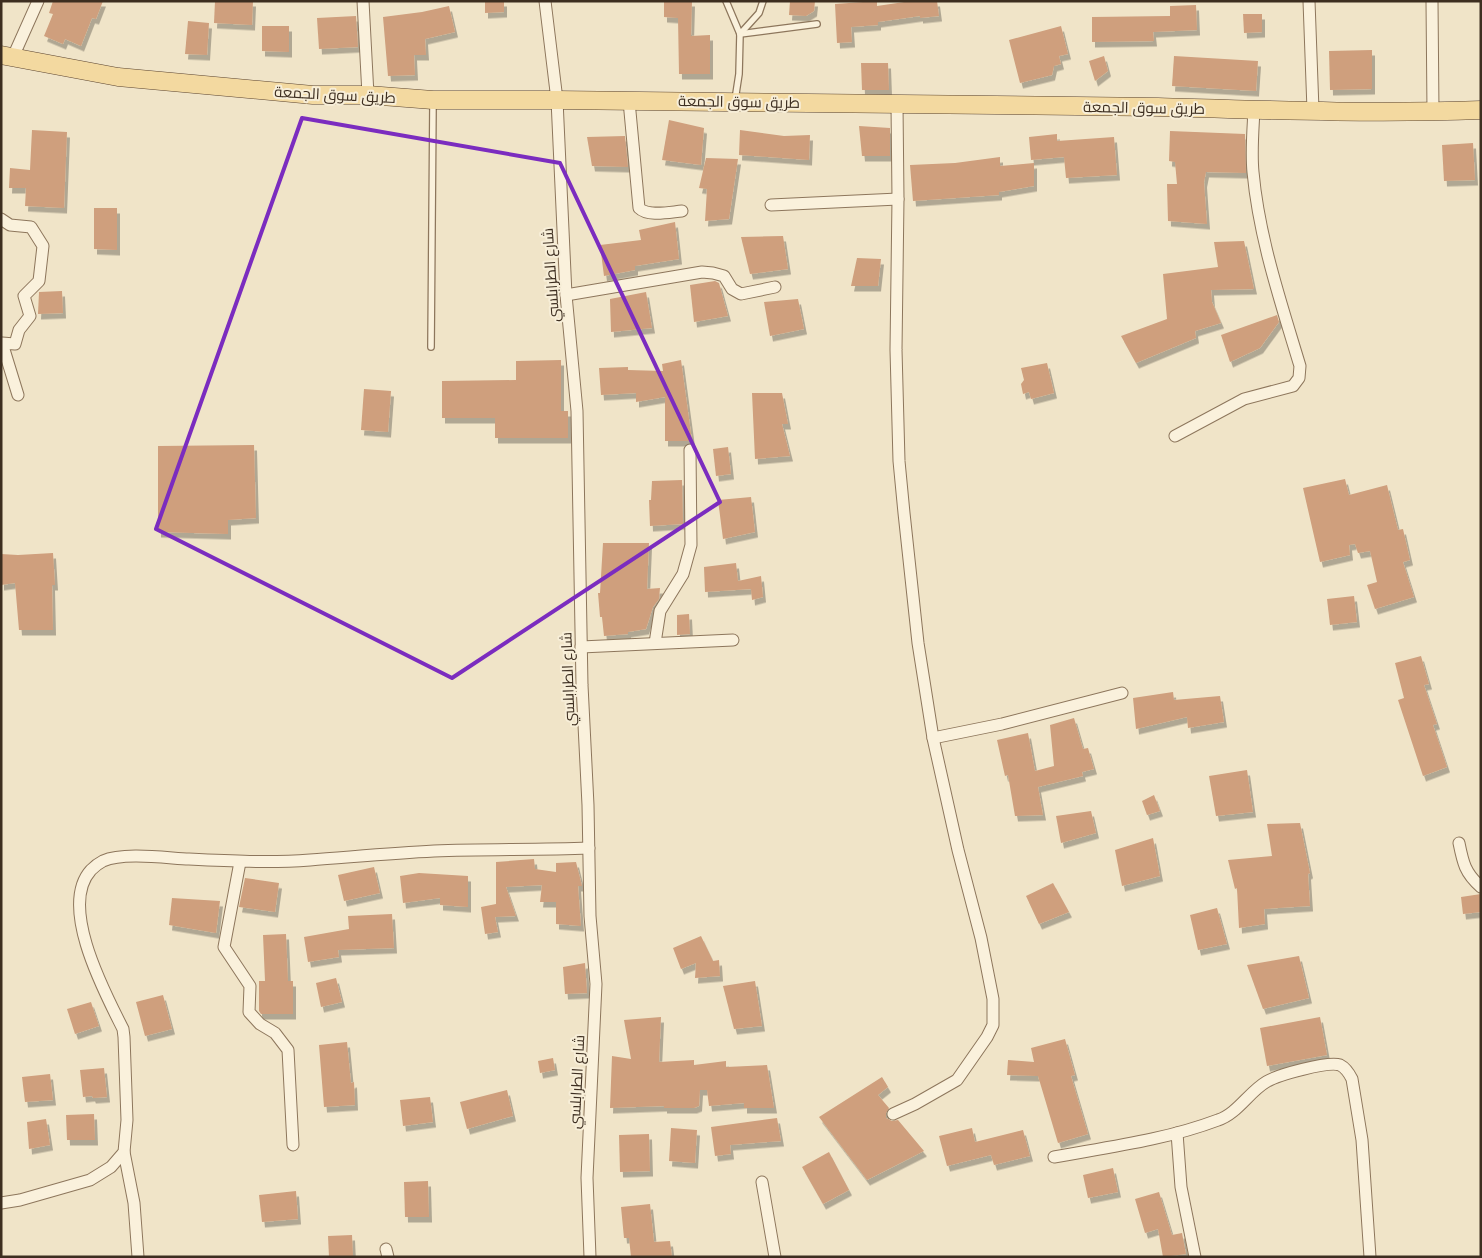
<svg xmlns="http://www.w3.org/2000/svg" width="1482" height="1258" viewBox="0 0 1482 1258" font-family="Lora,Cairo,serif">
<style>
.building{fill:#cf9f7d;filter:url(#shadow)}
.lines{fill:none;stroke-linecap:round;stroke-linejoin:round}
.lane-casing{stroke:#8d765c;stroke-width:8}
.street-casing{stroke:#8d765c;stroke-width:13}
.primary-casing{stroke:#5b4430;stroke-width:19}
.lane{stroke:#faf1dc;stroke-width:5.5}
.street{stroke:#faf1dc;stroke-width:11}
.primary{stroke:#f3d9a0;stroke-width:18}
.marked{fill:none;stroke:#7b2cbf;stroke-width:4;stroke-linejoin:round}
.labels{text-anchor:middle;stroke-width:4;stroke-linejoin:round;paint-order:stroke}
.street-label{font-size:15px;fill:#3d2e20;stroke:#f7eed8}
</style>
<defs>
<filter id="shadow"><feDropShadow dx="3" dy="5.5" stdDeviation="0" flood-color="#0004"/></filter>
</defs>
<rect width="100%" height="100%" fill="#f0e4c8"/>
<g class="building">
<path d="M53,1H103L96,19L92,18L81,46L65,39L63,44L44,36L53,14L49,13Z"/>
<path d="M215,1H253L252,25L214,23Z"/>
<path d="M485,1H504V12L485,13Z"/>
<path d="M664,1H692L691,36L710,35V74H679L678,18L664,17Z"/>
<path d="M790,1H815L814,11L806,16L789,15Z"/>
<path d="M877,1V6L911,1H937L939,16L920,18V16L878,22V25L851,27L852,42L837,43L835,4Z"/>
<path d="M1196,5L1197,30L1153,32L1154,41L1092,42V17L1170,16V6Z"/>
<path d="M449,6L455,32L425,39L426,55H414L415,75L388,76L383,17L422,12Z"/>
<path d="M1243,14H1262V32L1244,33Z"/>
<path d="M356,16L358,47L319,49L317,18Z"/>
<path d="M188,21L209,23L207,55L185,54Z"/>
<path d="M262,26H289V52L262,51Z"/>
<path d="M1061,26L1068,54L1059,56L1061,64L1054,66L1052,75L1020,83L1009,40Z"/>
<path d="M1372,50V89L1330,90L1329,51Z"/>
<path d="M1104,56L1108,71L1095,81L1089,61Z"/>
<path d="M1174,56L1258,61L1256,91L1172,86Z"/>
<path d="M861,63H888L889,90H862Z"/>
<path d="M669,120L704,128L701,165L662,160Z"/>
<path d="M859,126L890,128V156H862Z"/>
<path d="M32,130L67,132L64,208L25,206L26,188H9L10,168L30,170Z"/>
<path d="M740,130L784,136L810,135L809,160L739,155Z"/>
<path d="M1170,131L1245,134L1246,173L1206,172L1204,182L1207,224L1168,221L1167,184H1177L1175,162L1169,161Z"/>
<path d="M1057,134V141L1114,137L1117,175L1066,178L1064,157L1031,160L1029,137Z"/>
<path d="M625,136L628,167L592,166L587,137Z"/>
<path d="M1473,143L1475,180L1444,181L1442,145Z"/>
<path d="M1000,157V166L1034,163V186L999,192V195L913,201L910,165L955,163Z"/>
<path d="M706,158L738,159L729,219L705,221L707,189L699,188Z"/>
<path d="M94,208H117V250L94,249Z"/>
<path d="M675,222L679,259L635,266V270L604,276L600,245L641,240L639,230Z"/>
<path d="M783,236L788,269L750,274L741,237Z"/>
<path d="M1244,241L1254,289L1211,290L1212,302L1221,323L1195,331L1196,338L1136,363L1121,336L1167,319L1163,274L1218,267L1214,242Z"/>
<path d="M857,258L881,259L878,286H851Z"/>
<path d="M715,281L719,283L728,316L694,322L690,285Z"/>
<path d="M62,291L63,313L38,314L39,292Z"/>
<path d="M646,292L652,328L611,332L610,299Z"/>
<path d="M798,299L804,329L770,336L764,302Z"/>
<path d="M1277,315L1279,322L1260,348L1230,362L1221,335Z"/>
<path d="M561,360V411H568V438H495V418H442V381L516,380V361Z"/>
<path d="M681,360L692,441H665V397L636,402V393L601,395L599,368L628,367V370L663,371L662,364Z"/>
<path d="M1047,363L1054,393L1031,399L1029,392L1023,394L1021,384L1024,380L1021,368Z"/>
<path d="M364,389L391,391L388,432L361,430Z"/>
<path d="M752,393H782L788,424H782L790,456L755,459Z"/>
<path d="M254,445L256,518L228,520V534L158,532V446Z"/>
<path d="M728,447L731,474L716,476L713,449Z"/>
<path d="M1345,479L1349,495L1387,485L1398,530L1403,529L1410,560L1403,562L1414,597L1375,609L1367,585L1377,582L1370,551L1358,553L1355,544L1349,545L1350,555L1320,562L1303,488Z"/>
<path d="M682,480L683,524L650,526L649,500H651L652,481Z"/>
<path d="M751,497L755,532L723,539L718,500Z"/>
<path d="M603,543H649L647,589L660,588L659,599L653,607L646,629L628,632V634L604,636L602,617H600L598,593H600Z"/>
<path d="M53,553L55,585H52L53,630H19L15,583L1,585V554L18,555Z"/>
<path d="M736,563L738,581L761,576L763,597L752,600L751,589L705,592L704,567Z"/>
<path d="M1354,596L1357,622L1330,625L1327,599Z"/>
<path d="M689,614L690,634L677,635V615Z"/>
<path d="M1421,656L1429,684L1424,685L1437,724L1433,725L1447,767L1423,776L1398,700L1404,698L1395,663Z"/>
<path d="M1173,692L1174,700L1220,696L1224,722L1188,728L1187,717L1136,729L1133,698Z"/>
<path d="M1074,718L1083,749L1088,748L1094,769L1082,772L1083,776L1038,787L1043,815L1015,816L1008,775L1005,776L997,740L1028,733L1035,771L1054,766L1050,725Z"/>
<path d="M1247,770L1253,812L1216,816L1209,776Z"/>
<path d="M1154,795L1160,811L1147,815L1142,801Z"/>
<path d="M1091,811L1096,833L1061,843L1056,816Z"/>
<path d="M1300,823L1310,873L1308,874L1310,906L1264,909L1265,924L1239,928L1237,888L1235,889L1228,860L1272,856L1267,824Z"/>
<path d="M1153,838L1160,876L1122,886L1115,850Z"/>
<path d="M534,859L535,869L556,872V863L576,862L582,886H578L581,926L556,924V902H540L542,885L506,887L516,916L495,917L498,932L485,934L481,907L496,904V862Z"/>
<path d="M374,867L380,893L344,901L338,875Z"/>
<path d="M419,873L468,876V907L440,905V898L403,903L400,876Z"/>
<path d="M245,878L279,883L275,912L239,907Z"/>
<path d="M1053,883L1069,912L1039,924L1026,896Z"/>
<path d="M1481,894V912L1463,914L1461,897Z"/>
<path d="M172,898L220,901L216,933L169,925Z"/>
<path d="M1217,908L1227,944L1198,950L1190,915Z"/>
<path d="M392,914L394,948L338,950L339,957L308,962L304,937L349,929L348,916Z"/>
<path d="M286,934L288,981H293V1014H261L259,1011V981H265L263,935Z"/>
<path d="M701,936L713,961L719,960L720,976L695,978L696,963L681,969L673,948Z"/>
<path d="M1299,956L1309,998L1263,1009L1247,965Z"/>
<path d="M585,963L587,993L565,994L563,967Z"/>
<path d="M336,978L342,1002L321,1007L316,983Z"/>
<path d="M755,981L762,1026L734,1029L723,986Z"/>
<path d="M163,995L172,1029L145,1036L136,1002Z"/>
<path d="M91,1002L99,1026L75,1034L67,1009Z"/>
<path d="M661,1017L659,1062L694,1060V1065L726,1061V1067L767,1065L774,1108H744V1103L709,1106L707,1090H700L699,1106L694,1108H664V1106L610,1108L612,1056L631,1059L624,1020Z"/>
<path d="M1320,1017L1327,1055L1267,1066L1260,1028Z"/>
<path d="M1065,1039L1075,1075L1071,1076L1088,1134L1058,1143L1038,1076L1007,1075L1008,1060L1034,1062L1031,1048Z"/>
<path d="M347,1042L351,1083L354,1082L355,1105L324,1107L319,1045Z"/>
<path d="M553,1058L555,1070L540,1073L538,1061Z"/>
<path d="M104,1068L107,1097L93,1098L92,1096L83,1097L80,1070Z"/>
<path d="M50,1074L53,1100L25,1102L22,1077Z"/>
<path d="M882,1077L888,1087L878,1095L889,1108L886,1113V1118L892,1121L898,1120L924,1151L867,1180L819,1117Z"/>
<path d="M507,1090L513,1116L467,1129L460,1102Z"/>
<path d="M430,1097L433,1122L403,1126L400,1100Z"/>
<path d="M94,1114L95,1140H67L66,1115Z"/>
<path d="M777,1118L781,1141L730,1145L731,1154L715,1156L711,1127Z"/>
<path d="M46,1119L50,1145L29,1149L27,1122Z"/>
<path d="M671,1128L697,1130L695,1163L669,1161Z"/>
<path d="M972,1128L975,1142L1023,1130L1030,1156L994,1165L991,1155L947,1166L939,1136Z"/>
<path d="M649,1134L650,1171L620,1172L619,1135Z"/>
<path d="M829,1152L849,1190L823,1204L802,1167Z"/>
<path d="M1113,1168L1118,1192L1088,1198L1083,1175Z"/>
<path d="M428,1181L429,1217H405L404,1182Z"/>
<path d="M296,1191L298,1219L262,1222L259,1195Z"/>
<path d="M1159,1192L1172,1235L1182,1233L1186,1254L1163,1257L1158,1229L1145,1233L1135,1199Z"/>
<path d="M650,1204L654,1242L670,1241L672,1257H631L629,1238H624L621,1207Z"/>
<path d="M352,1235L353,1256L329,1257L328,1236Z"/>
</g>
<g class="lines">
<defs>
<g id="lane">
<path d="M726,1L740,34L739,74L735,100"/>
<path d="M740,34L817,24"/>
<path d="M740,34L759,13L763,1"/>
<path d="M431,347L433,103"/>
</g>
<g id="street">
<path d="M363,1L368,95"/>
<path d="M545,1L557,100L566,295L577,411L582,685L588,805L590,916L596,984L587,1178L590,1257"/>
<path d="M1309,1L1313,110"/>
<path d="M1432,1L1433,112"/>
<path d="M13,57L38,1"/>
<path d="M629,101L639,208C648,217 670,212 682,211"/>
<path d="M771,205L898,199"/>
<path d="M1,219L10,225L31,227L43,246L39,281L24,296L30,316L19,330L15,344L2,343L18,395"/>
<path d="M566,295L702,272L713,273L724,276L732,289L741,294L775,287"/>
<path d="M1175,436L1244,399L1293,386L1299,378L1300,366C1281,303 1259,238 1253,172C1251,152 1253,130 1254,110"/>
<path d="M655,643L660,611L683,574L691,545L690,450"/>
<path d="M581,647L733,640"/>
<path d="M933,738L1002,724L1122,693"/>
<path d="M1459,843C1463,863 1465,873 1481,887"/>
<path d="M240,862L224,947L250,986L249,1012L260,1024L275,1033L288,1050L293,1145"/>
<path d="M893,1114L915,1104L957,1080L987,1037L993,1025V999L981,938L958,850L933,738L918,643L904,513L899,461L896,350L898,199L897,105"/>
<path d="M1177,1133L1181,1187L1195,1257"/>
<path d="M124,1152L134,1203L138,1257"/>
<path d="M1054,1157C1109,1147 1165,1140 1218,1120C1237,1114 1249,1092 1266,1082C1277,1075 1328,1061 1340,1065C1346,1068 1349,1073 1352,1079L1362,1140L1370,1257"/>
<path d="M762,1182L775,1257"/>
<path d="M1,1203L20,1200L90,1180L111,1167L124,1152L127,1120L124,1037L123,1029C105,993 58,906 91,870C94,867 99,863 103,861C124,852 166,858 189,859C229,861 270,863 310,860C351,857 393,853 434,851C486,849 537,850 589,848"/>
<path d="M386,1249L388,1257"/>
</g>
<path id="primary" d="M1,55L118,77L313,95H368L433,100H557L1158,107C1265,110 1373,114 1481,110"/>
</defs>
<use href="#lane" class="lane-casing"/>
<use href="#street" class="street-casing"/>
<use href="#primary" class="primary-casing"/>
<use href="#lane" class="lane"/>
<use href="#street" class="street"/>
<use href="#primary" class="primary"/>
</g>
<path class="marked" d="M302,118L560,163L720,502L452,678L156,529Z"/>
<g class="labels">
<g class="street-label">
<text transform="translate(335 95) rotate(3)" y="5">طريق سوق الجمعة</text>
<text transform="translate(739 102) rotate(1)" y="5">طريق سوق الجمعة</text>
<text transform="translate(1144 108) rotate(1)" y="5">طريق سوق الجمعة</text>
<text transform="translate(551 275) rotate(-94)" y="5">شارع الطرابلسي</text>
<text transform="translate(568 679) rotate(-92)" y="5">شارع الطرابلسي</text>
<text transform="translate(577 1082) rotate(-87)" y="5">شارع الطرابلسي</text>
</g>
</g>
<rect width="1482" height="1258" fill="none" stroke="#3d2e20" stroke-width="5"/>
</svg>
